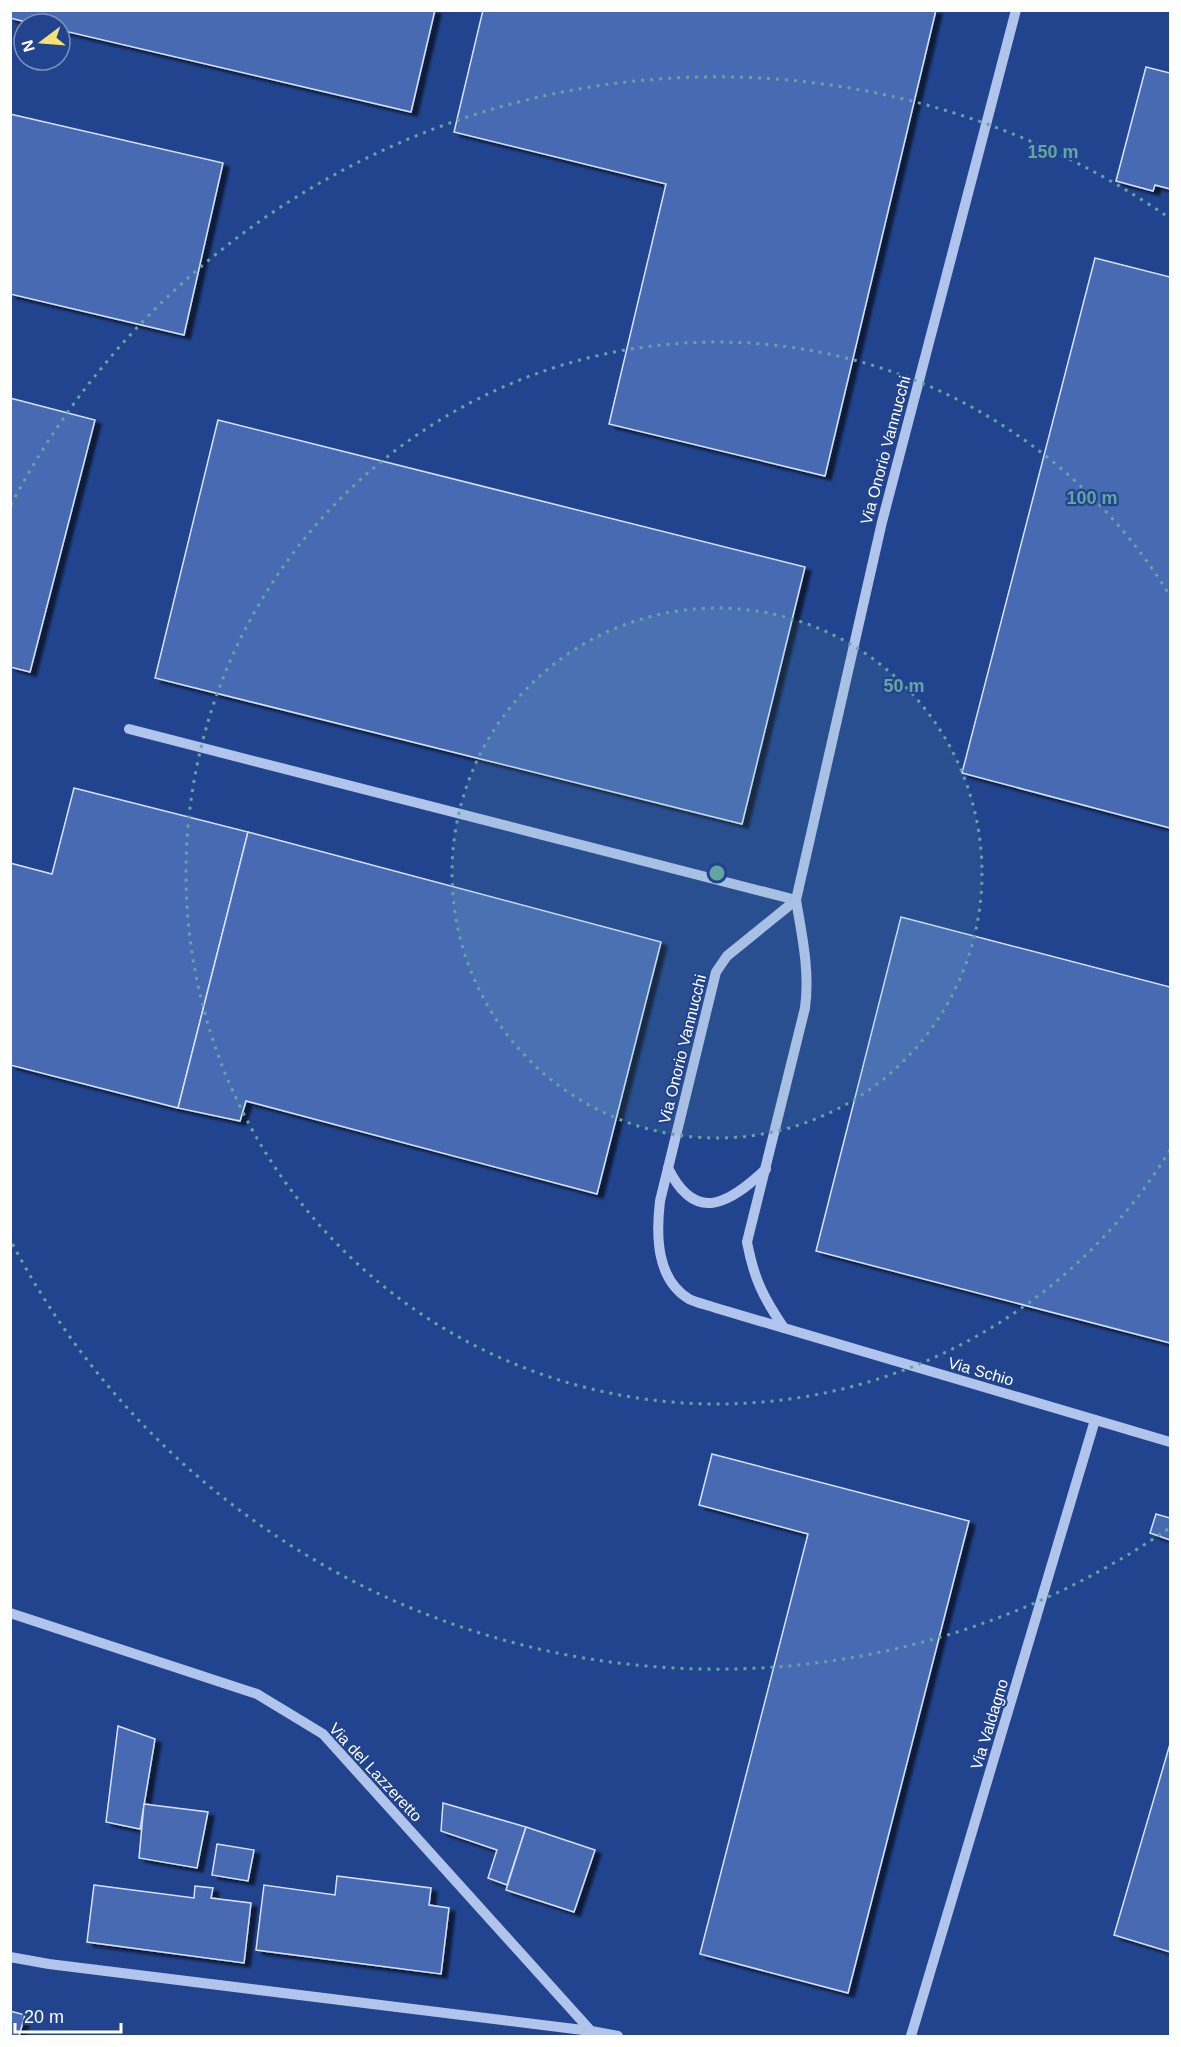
<svg xmlns="http://www.w3.org/2000/svg" width="1181" height="2047" viewBox="0 0 1181 2047" font-family="Helvetica,sans-serif">
<style>
.building{fill:#466ab3;stroke:#d6e1f9;stroke-width:1.5;filter:url(#shadow)}
.lines{fill:none;stroke-linecap:round;stroke-linejoin:round}
.minor{stroke:#b1c4ec;stroke-width:10}
.ring{fill:none;stroke:#63a6a1;stroke-width:3;stroke-dasharray:3 6}
.labels{text-anchor:middle;stroke-width:4.5;stroke-linejoin:round;paint-order:stroke}
.street-label{font-size:16px;fill:#fff;stroke:#22448e}
.centre{fill:#63a6a1;stroke:#22448e;stroke-width:3}
.ring-label{font-size:18px;text-anchor:middle;font-weight:bold;fill:#63a6a1;stroke:#22448e;stroke-width:4.5;stroke-linejoin:round;paint-order:stroke}
</style>
<defs>
<filter id="shadow"><feDropShadow dx="6" dy="4" stdDeviation="1.5" flood-color="#0009"/></filter>
</defs>
<rect width="100%" height="100%" fill="#22448e"/>
<g class="building">
<path d="M10,10H435L411,112L60,30V24H34L10,18Z"/>
<path d="M483,10H936L825,476L609,424L666,184L454,132Z"/>
<path d="M1146,67L1170,73V189L1155,185L1153,191L1116,181Z"/>
<path d="M10,114L223,163L184,335L10,294Z"/>
<path d="M1095,258L1170,277V828L962,773Z"/>
<path d="M10,398L95,420L30,672L10,667Z"/>
<path d="M218,420L805,567L742,824L155,678Z"/>
<path d="M74,788L248,832L178,1108L10,1065V863L52,874Z"/>
<path d="M248,832L661,942L597,1194L246,1101L240,1121L178,1108Z"/>
<path d="M901,917L1170,987V1343L816,1251Z"/>
<path d="M712,1454L969,1521L848,1993L700,1954L808,1534L699,1505Z"/>
<path d="M1156,1514L1170,1518V1540L1150,1533Z"/>
<path d="M118,1726L155,1739L140,1829L106,1822Z"/>
<path d="M1170,1744V1952L1114,1935Z"/>
<path d="M443,1803L526,1827L507,1885L488,1878L497,1850L441,1831Z"/>
<path d="M144,1804L208,1812L197,1868L139,1858Z"/>
<path d="M526,1827L595,1850L574,1912L506,1890Z"/>
<path d="M217,1844L254,1850L248,1881L212,1875Z"/>
<path d="M337,1876L431,1888L429,1905L449,1908L441,1974L256,1950L264,1885L335,1895Z"/>
<path d="M94,1885L194,1898L195,1886L213,1888L211,1898L251,1903L244,1963L87,1942Z"/>
<path d="M10,2011L25,2015L19,2036H10Z"/>
</g>
<g class="lines">
<g class="minor">
<path d="M129,729L796,900"/>
<path d="M796,900L727,956L716,972L660,1201C656,1235 656,1279 689,1299C697,1303 708,1305 716,1308L1170,1442"/>
<path d="M668,1168C696,1225 730,1203 766,1169"/>
<path d="M784,1328C763,1297 754,1279 747,1242L805,1008C810,971 802,936 796,900L882,522L1016,10"/>
<path d="M10,1613L257,1694L323,1734L591,2031L618,2036"/>
<path d="M10,1957L49,1964L591,2031"/>
<path d="M911,2036L1095,1420"/>
</g>
</g>
<circle cx="717" cy="873" r="265" fill="#63a6a1" fill-opacity=".12"/>
<g class="ring">
<circle cx="717" cy="873" r="265"/>
<path d="M1170 1150A531 531 0 1 1 1170 596"/>
<path d="M1168 1529A796 796 0 0 1 11 1241M11 505A796 796 0 0 1 1168 217"/>
</g>
<g class="labels">
<g class="street-label">
<text transform="translate(885 450) rotate(-75)" y="6">Via Onorio Vannucchi</text>
<text transform="translate(682 1049) rotate(-76)" y="6">Via Onorio Vannucchi</text>
<text transform="translate(981 1371) rotate(16)" y="6">Via Schio</text>
<text transform="translate(989 1724) rotate(-73)" y="6">Via Valdagno</text>
<text transform="translate(376 1772) rotate(47)" y="6">Via del Lazzeretto</text>
</g>
</g>
<circle cx="717" cy="873" r="9" class="centre"/>
<g class="ring-label">
<text x="1053" y="158">150 m</text>
<text x="1092" y="504">100 m</text>
<text x="904" y="692">50 m</text>
</g>
<rect width="1181" height="2047" fill="none" stroke="#ffffff" stroke-width="24"/>
<g transform="translate(42 42) rotate(254)"><circle r="28" fill="#22448e" stroke="#7a8fbb" stroke-width="1.5"/>
<path d="M0-4.5L10 22L0 15L-10 22Z" fill="#f8e172"/>
<text y="-9" font-size="16" font-weight="bold" text-anchor="middle" fill="#ffffff">N</text>
</g>
<path d="M15 2023v9h106v-9" fill="none" stroke="#ffffff" stroke-width="3"/>
<text x="24" y="2023" font-size="18" fill="#ffffff" stroke="#22448e" stroke-width="4.5" paint-order="stroke">20 m</text>
</svg>
